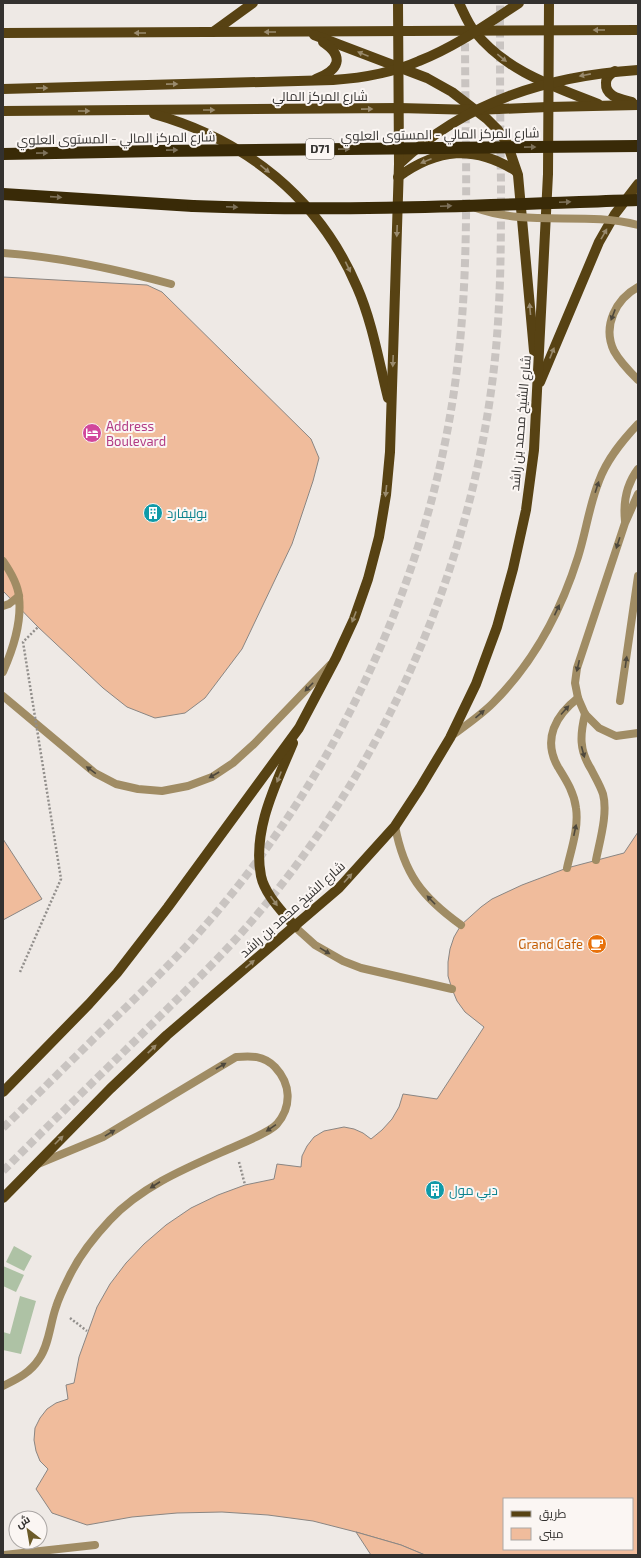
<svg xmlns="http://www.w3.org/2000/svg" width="641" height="1558" viewBox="0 0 641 1558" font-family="'Exo 2',Cairo,sans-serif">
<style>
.green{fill:#aec2a5}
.building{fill:#f0bc9c;stroke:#8a8683;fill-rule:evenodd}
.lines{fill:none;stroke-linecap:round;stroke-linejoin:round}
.secondary-tunnel{stroke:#c9c4c1;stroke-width:8;stroke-dasharray:8 4;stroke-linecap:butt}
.path{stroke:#928f8c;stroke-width:2.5;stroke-dasharray:2 2;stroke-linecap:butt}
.lane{stroke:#a08c64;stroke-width:8}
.street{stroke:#a08c64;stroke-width:8}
.primary{stroke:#574213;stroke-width:10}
.highway{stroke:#392a07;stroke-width:12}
.path-bridge{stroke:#928f8c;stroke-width:2.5;stroke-dasharray:2 2;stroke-linecap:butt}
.lane-bridge{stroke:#a08c64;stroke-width:8}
.highway-bridge{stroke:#392a07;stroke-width:12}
.oneway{fill:#998a6d}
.oneway2{fill:#7d715a}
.oneway3{fill:#4e483c}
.labels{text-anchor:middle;stroke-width:4;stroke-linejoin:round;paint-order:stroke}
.shield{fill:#fbf6f3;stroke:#6f6c6a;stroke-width:1}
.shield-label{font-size:12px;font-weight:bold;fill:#33312f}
.street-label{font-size:13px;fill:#33312f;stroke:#fbf6f3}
.hotel-label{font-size:13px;fill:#b23c85;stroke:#fbf6f3;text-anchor:start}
.culture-label{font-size:13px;fill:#0d838f;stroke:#fbf6f3;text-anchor:start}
.food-label{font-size:13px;fill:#c56008;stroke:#fbf6f3;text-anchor:end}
</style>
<rect width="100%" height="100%" fill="#eee9e5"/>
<g class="green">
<path d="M14,1246L32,1256L24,1271L6,1262Z"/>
<path d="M3,1266L24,1275L16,1292L3,1286Z"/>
<path d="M20,1296L36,1301L21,1354L3,1350V1332L10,1334Z"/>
</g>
<g class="building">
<path d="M3,277L147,285L162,292L311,439L319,458L313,481L292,544L242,649L205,698L185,713L155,718L127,707L103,688L38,627L3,591Z"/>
<path d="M638,832V1555H425L401,1545L356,1532L313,1521L268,1515L222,1512L177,1513L132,1517L87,1525L52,1513L36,1489L48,1469L40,1461L36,1451L34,1440L35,1428L40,1418L47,1409L56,1403L68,1399L66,1385L74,1383L79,1357L97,1307L110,1284L126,1263L144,1244L166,1225L191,1208L218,1195L245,1185L274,1179L277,1164L301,1167L302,1156L307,1146L314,1137L324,1131L344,1127L354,1129L363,1133L371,1139L382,1130L392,1119L399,1107L403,1094L437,1099L484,1027L465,1012L457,1001L452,989L448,976V962L450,949L454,937L461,925L481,907L492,899L522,885L567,868L624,853ZM504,1499H632V1549H504Z"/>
<path d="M3,839L42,899L3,920Z"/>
<path d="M356,1532L401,1545L425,1555H371Z"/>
</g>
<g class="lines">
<g class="secondary-tunnel">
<path d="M3,1128C40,1092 77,1055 114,1019C147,987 180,955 210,920C340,769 430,575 456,377C471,263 465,148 465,34"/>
<path d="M3,1171C49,1125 95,1080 141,1035C173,1003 205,973 235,940C374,786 465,589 492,384C501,317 501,250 501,183C500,123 500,63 500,3"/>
</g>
<g class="path">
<path d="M239,1162L245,1185"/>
<path d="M70,1318L87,1331"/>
</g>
<g class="lane">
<path d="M3,253C61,257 116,269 171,284"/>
<path d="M638,287C616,299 602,326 614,351C620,362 629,371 638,380"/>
<path d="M638,494L625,523L577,668L575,683L578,698L585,714L599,728L616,736L638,733"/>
<path d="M625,521C623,502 626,485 638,469"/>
<path d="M3,561C10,571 18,585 19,597C22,623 13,649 3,672"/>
<path d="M3,606L9,604L19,596"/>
<path d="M620,701L638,576"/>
<path d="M585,714C580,735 579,750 591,769C595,777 600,785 603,794C608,813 600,840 596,860"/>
<path d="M450,737C465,726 480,716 493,703C533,663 561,611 578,557C586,532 589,506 599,481C607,459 622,441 638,424"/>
<path d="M395,826C404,874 422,897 461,925"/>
<path d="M567,868C571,850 579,828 576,808C574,792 566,780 558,767C542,739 556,715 578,698"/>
<path d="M295,927L315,945L343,961L361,968L452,989"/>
<path d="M3,1386C17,1379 30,1373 39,1359C49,1345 50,1324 56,1307C59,1297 64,1287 69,1277C79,1256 94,1237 110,1220C142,1186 186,1168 229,1149C240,1144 269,1133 277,1124C292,1106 291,1084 275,1067C263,1055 251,1056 236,1057L103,1137L38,1164"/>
<path d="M4,1555L95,1545"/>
</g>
<path class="street" d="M3,696L95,773L116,784L138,789L162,791L188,786L212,777L233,763L254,744L330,665"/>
<g class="primary">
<path d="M459,3C464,13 468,24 475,32C507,72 553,86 598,104"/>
<path d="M213,32L253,3"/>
<path d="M3,33L638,30"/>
<path d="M314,35L427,78L452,92L487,119L498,130L507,143L518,175L534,351"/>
<path d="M615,71C610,74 606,77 606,83C605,97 622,99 632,102"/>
<path d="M316,79C339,70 345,57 323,42"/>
<path d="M3,89L333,80C363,78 392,73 419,61C455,47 487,24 519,3"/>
<path d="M3,111L399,108L476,110L548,107L638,105"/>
<path d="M154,114C246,140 319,198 357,287C372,321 379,362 388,398"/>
<path d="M399,164C466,101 548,76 638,70"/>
<path d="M398,177C438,148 474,145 516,171"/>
<path d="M540,382L599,242L615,214L638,184"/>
<path d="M293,743C276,784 252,830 261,876C265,895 283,912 295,927"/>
<path d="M3,1092L89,1004L117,973L168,907L299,728L336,658L354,619L368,579L379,537L386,495L390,452L399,164L398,3"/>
<path d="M3,1198L110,1089L167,1035L339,888L395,826L420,788L450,738L476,684L497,627L513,569L526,510L534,450L548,174L549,3"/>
</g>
<path class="highway" d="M3,194L193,206"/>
<path class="path-bridge" d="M20,972L61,879L23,642L38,627"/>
<path class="lane-bridge" d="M476,208C528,227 585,211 638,225"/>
<g class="highway-bridge">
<path d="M3,154L159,151L638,146"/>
<path d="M193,206C341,212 490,205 638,200"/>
</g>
</g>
<defs><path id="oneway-solid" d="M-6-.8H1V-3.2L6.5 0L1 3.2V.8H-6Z"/></defs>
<g class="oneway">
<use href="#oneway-solid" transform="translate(599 30) rotate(180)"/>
<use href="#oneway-solid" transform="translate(270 32) rotate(-180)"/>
<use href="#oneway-solid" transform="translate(140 33) rotate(180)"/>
<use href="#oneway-solid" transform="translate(363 54) rotate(-158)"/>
<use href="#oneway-solid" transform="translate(502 58) rotate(39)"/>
<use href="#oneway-solid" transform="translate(585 75) rotate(169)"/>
<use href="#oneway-solid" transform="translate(172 84) rotate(-1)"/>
<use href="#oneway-solid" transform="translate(42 88) rotate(-1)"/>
<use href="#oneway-solid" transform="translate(367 109) rotate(-1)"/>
<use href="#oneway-solid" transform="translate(209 110)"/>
<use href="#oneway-solid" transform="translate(84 111)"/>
<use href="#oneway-solid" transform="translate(426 161) rotate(158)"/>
<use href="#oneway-solid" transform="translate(265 169) rotate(39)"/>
<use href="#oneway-solid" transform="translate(397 231) rotate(92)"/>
<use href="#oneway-solid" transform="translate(604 234) rotate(-60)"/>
<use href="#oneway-solid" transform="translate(348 267) rotate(64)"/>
<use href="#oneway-solid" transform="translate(530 309) rotate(-95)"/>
<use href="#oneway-solid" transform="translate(552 353) rotate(-68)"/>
<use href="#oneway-solid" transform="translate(393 361) rotate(92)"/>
<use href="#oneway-solid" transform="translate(386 491) rotate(96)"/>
<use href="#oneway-solid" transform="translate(354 617) rotate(111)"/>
<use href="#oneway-solid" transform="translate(279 777) rotate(112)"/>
<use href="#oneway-solid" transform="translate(348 878) rotate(-48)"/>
<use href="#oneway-solid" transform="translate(274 901) rotate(55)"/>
<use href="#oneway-solid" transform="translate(250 964) rotate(-40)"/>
<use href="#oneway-solid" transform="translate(152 1049) rotate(-44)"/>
<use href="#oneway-solid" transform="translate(59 1140) rotate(-45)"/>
</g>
<g class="oneway2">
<use href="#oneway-solid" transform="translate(530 147) rotate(-1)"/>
<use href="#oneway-solid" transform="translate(344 149) rotate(-1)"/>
<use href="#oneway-solid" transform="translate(172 150) rotate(-1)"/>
<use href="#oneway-solid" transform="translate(42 153) rotate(-1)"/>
<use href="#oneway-solid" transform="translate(56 197) rotate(4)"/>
<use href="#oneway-solid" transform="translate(565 202) rotate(-2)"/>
<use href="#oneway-solid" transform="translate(446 206) rotate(-2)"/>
<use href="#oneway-solid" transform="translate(232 207) rotate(2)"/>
</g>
<g class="oneway3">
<use href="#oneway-solid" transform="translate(613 315) rotate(111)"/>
<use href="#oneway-solid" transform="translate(597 487) rotate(-72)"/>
<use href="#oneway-solid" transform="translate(618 543) rotate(108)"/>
<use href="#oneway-solid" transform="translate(557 610) rotate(-65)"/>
<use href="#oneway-solid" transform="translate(626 662) rotate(-82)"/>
<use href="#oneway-solid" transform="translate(578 666) rotate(103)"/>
<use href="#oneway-solid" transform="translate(309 687) rotate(134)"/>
<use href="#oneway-solid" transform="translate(565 710) rotate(-48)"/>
<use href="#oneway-solid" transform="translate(480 714) rotate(-41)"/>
<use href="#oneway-solid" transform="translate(583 752) rotate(75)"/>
<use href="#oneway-solid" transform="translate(91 770) rotate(-144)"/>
<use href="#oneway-solid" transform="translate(214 775) rotate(150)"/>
<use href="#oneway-solid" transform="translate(575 830) rotate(-78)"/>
<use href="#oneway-solid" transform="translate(431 900) rotate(-134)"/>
<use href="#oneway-solid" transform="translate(325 951) rotate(31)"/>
<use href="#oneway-solid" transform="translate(221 1066) rotate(-30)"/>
<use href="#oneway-solid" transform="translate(271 1128) rotate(146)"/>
<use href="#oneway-solid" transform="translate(110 1133) rotate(-31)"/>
<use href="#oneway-solid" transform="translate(155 1185) rotate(147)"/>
</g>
<defs>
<symbol id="hotel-disc" viewBox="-11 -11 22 22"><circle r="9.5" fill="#d1479c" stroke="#fbf6f3"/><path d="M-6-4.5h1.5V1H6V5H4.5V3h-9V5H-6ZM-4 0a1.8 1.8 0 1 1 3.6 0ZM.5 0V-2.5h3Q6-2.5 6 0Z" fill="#fff"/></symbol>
<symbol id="building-disc" viewBox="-11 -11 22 22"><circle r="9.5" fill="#0f9aa8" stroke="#fbf6f3"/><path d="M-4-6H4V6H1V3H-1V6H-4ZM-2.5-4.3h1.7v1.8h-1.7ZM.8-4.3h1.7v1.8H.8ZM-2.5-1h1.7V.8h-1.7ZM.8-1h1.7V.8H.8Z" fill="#fff"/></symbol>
<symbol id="cafe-disc" viewBox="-11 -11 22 22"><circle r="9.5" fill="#e8710a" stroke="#fbf6f3"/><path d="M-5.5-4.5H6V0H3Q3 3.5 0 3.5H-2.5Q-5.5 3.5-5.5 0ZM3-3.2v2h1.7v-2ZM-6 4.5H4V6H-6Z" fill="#fff"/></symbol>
</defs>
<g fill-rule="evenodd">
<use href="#hotel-disc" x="81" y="422" width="22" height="22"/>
<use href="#building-disc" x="142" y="502" width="22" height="22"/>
<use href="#cafe-disc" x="586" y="933" width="22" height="22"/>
<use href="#building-disc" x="424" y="1179" width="22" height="22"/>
</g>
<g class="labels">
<rect class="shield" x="306" y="139" width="28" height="20" rx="3"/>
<g class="shield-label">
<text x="320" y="153">D71</text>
</g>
<g class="street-label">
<text x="320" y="101">شارع المركز المالي</text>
<text transform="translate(440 134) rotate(-1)" y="5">شارع المركز المالي - المستوى العلوي</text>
<text transform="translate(116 138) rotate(-1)" y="5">شارع المركز المالي - المستوى العلوي</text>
<text transform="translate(520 423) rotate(-85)" y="5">شارع الشيخ محمد بن راشد</text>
<text transform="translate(292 909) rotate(-42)" y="5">شارع الشيخ محمد بن راشد</text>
</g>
<g class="hotel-label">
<text x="106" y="431">Address<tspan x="106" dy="15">Boulevard</tspan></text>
</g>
<g class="culture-label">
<text x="167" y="518">بوليفارد</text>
<text x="449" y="1195">دبي مول</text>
</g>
<g class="food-label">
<text x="583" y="949">Grand Cafe</text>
</g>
</g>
<rect width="641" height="1558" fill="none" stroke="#33312f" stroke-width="8"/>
<rect x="503" y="1498" width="130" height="52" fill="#fbf6f3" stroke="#aba7a5"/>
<rect x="511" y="1511" width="20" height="6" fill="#574213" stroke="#aba7a5"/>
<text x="539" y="1518" font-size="12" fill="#33312f">طريق</text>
<rect x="511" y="1528" width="20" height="12" fill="#f0bc9c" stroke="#aba7a5"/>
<text x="539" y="1538" font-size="12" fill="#33312f">مبنى</text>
<g transform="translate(28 1530) rotate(329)"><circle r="19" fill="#fbf6f3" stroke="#aba7a5"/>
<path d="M0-3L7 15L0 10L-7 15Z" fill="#6c5b29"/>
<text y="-6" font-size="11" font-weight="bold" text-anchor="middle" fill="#33312f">ش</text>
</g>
</svg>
